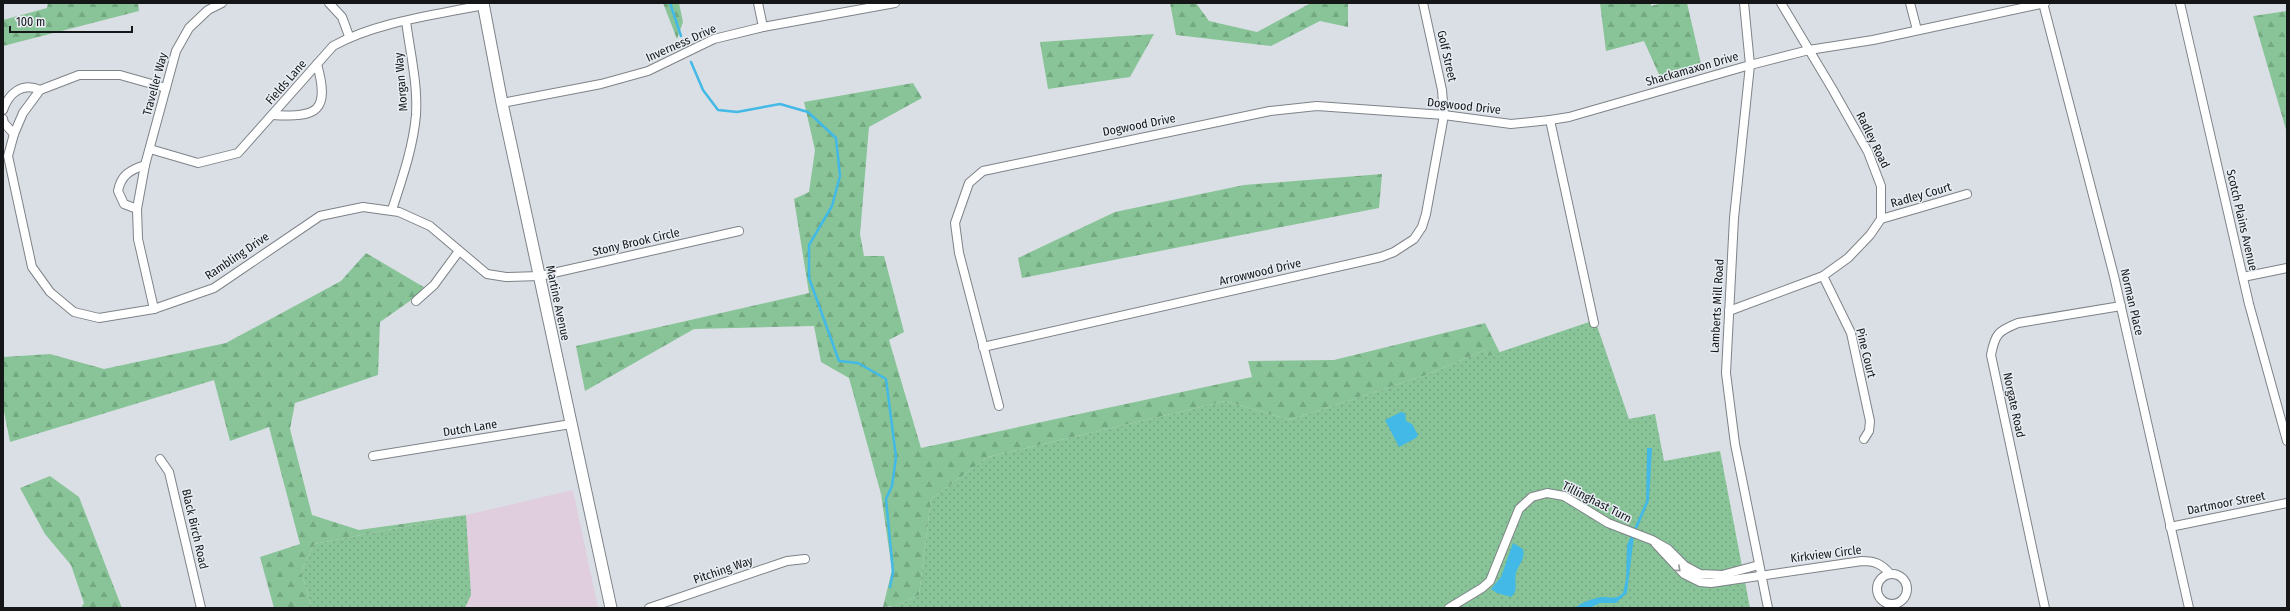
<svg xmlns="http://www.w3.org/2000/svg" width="2290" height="611" viewBox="0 0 2290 611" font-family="'Fira Sans Condensed',sans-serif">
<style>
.education{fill:#e0cedf}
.green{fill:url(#green-dots)}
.forest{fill:url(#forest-firs)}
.water{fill:#42b9e6}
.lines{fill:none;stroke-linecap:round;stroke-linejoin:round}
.stream{stroke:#42b9e6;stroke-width:2.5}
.minor-casing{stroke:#7d8388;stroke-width:10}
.major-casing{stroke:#7d8388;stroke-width:13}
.minor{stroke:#fff;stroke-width:8}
.major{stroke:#fff;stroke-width:11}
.oneway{stroke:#959697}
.labels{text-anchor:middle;stroke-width:3;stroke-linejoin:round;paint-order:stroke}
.street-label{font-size:12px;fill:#141618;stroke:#e7edf3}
</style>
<defs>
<pattern id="green-dots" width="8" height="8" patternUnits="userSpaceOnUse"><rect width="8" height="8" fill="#88c497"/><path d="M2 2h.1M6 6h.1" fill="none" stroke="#74a881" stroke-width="1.8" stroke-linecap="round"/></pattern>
<pattern id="forest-firs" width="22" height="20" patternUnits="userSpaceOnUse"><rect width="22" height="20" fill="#88c497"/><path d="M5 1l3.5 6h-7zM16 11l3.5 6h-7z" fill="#74a881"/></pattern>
</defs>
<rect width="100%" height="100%" fill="#dadfe5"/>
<path class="education" d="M573,490L598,608H312L314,544L466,515Z"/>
<g class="green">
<path d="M1595,320L1629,419L1655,414L1664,461L1720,451L1750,608H881L895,606L919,595L931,499L988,457L1226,401L1290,420L1429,374L1485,350L1488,356Z"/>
<path d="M466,515L471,595L465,608H312L301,572L314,544Z"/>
</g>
<g class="forest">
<path d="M48,3H138L139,11L3,46V20L47,8Z"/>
<path d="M663,3H679L683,22L677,39Z"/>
<path d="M1170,3H1196L1209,21L1257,32L1311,3H1348V27L1320,21L1271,46L1176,35Z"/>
<path d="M1600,3H1651V6L1663,3H1687L1702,68L1661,79L1644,41L1606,51Z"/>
<path d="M2287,11V133L2253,16Z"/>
<path d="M1154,34L1130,77L1048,89L1040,42Z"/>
<path d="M913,83L922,98L869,127L860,234L864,256H884L904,332L889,340L921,448L1252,377L1248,361L1334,360L1485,323L1500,353L1488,356L1485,350L1429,374L1290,420L1226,401L988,457L931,499L919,595L895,606L883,607L892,570L881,494L849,378L821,362L814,326L694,329L585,391L576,346L809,293L794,199L809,192L815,150L804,102Z"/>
<path d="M1382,174L1379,208L1022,278L1018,258L1115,212L1244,185Z"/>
<path d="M366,253L427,289L380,322L378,375L295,403L290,429L312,515L359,530L466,515L314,544L301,572L312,608H274L260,557L300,544L269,427L230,441L214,380L10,442L3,406V357L50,354L104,369L226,343L341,281Z"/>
<path d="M50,476L79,497L122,608H81L84,603L71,565L45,534L20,488Z"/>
</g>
<g class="water">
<path d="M1401,412L1405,413L1406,421L1412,424L1418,435L1416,438L1399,447L1385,420Z"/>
<path d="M1647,448H1652L1649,501L1634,536L1627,593L1616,603H1600L1589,608H1575C1580,603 1594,598 1602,597C1610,597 1616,600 1623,593L1626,579L1627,545L1646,501Z"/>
<path d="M1513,543L1523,549C1526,559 1518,565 1516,573C1514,581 1519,591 1511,597L1497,593L1491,589L1501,577Z"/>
</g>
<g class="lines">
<g class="stream">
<path d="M670,3L681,36"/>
<path d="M691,62L703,90L718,110L737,112L780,104L808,112L836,138L840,176L832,206L809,245V278L839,361L858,363L886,379L896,457L892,486L886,499L893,572L890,587"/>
</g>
<defs>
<g id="minor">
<path d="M329,3L342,17L349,36"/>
<path d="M758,3L763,27"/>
<path d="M1744,3L1750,65L1734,218L1726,373L1735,444L1768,608"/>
<path d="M1910,3L1917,30"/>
<path d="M2043,3L2114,276L2189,608"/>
<path d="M2180,3L2249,304L2287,441"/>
<path d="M166,88L120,75H79L40,90L23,113L14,134L8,156L32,267L50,292L74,312L99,318L154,309L214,288L320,216L363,207L399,212L430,226L487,274L506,277L540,276L739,231"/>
<path d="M502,103L601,84L648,71L714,39L763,27L895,3"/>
<path d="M3,110C9,93 22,82 40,90"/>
<path d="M272,115C318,118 330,111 317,64"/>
<path d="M3,119L4,123L14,134"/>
<path d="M1550,120L1594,323"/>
<path d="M150,149L198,163L238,153L333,46C376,22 435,15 483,5"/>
<path d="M137,209L124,204L118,191C121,175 130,170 145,165"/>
<path d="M392,210C402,179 413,148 416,115C418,84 410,52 406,21"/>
<path d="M1881,219L1967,194"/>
<path d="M1823,276L1851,333L1870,421L1869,431L1864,439"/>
<path d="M2243,277L2287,268"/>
<path d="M416,301L434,285L459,251"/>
<path d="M154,309L138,239L137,209L145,165L176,51L189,28L208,10L222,3"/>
<path d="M1729,311L1823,276L1848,258L1870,235L1881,219V186L1868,152L1833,90L1781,3"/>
<path d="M983,347L1381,257L1394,252L1414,239L1422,227L1426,214L1444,115L1442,90L1423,3"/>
<path d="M999,406L959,253L955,223L969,183L983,171L1270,111L1317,106L1444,115L1511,124L1550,120L1569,117L1750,65L1809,50L1873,40L2045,3"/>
<path d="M373,456L571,424"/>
<path d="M160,459L169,472L201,608"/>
<path d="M2170,527L2287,503"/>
<path d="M1656,544L1684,574L1700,582L1711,583L1862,561C1875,561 1882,564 1890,574"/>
<circle cx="1892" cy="589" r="15"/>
<path d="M649,608L787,561L805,559"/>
<path d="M1449,608L1482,588L1490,581L1519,509L1532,497L1547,493L1564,496L1608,523L1652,540L1668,549L1685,566L1700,574L1722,575L1759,565"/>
<path d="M2045,608L1991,355C1995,334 1998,331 2018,323L2121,306"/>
</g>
<path id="major" d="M483,3L502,103L611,608"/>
</defs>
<use href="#minor" class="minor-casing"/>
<use href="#major" class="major-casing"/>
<use href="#minor" class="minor"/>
<use href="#major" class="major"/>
</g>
<defs><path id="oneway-chevron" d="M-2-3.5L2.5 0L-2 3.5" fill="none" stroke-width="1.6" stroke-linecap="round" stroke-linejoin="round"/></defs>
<use class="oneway" href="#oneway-chevron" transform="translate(1678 569) rotate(42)"/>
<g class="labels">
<g class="street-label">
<text transform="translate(681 43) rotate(-24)" y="4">Inverness Drive</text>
<text transform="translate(1447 56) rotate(77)" y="4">Golf Street</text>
<text transform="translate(1692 69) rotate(-16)" y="4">Shackamaxon Drive</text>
<text transform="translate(286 82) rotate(-49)" y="4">Fields Lane</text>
<text transform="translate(401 82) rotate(-95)" y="4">Morgan Way</text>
<text transform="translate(155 84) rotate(-75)" y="4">Traveller Way</text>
<text transform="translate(1464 106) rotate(6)" y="4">Dogwood Drive</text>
<text transform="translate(1139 125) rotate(-11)" y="4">Dogwood Drive</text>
<text transform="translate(1873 140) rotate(64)" y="4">Radley Road</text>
<text transform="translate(1921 195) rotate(-16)" y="4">Radley Court</text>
<text transform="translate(2242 220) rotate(77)" y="4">Scotch Plains Avenue</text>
<text transform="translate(636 242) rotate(-13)" y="4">Stony Brook Circle</text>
<text transform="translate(237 256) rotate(-34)" y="4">Rambling Drive</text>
<text transform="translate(1260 272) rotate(-13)" y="4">Arrowwood Drive</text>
<text transform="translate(2132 302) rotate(77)" y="4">Norman Place</text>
<text transform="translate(558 303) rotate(78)" y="4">Martine Avenue</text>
<text transform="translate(1717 306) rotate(-87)" y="4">Lamberts Mill Road</text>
<text transform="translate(1866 353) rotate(76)" y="4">Pine Court</text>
<text transform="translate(2014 405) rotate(78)" y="4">Norgate Road</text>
<text transform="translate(470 428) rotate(-9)" y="4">Dutch Lane</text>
<text transform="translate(1597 502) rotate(27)" y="4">Tillinghast Turn</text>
<text transform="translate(2226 503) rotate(-11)" y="4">Dartmoor Street</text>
<text transform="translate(195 529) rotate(77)" y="4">Black Birch Road</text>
<text transform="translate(1826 554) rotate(-7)" y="4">Kirkview Circle</text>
<text transform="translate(723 570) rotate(-19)" y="4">Pitching Way</text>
</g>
</g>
<rect width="2290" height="611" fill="none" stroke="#141618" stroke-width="8"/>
<path d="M10 26v6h122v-6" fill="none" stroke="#141618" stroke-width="2"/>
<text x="16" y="26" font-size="12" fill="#141618" stroke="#e7edf3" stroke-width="3" paint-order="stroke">100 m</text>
</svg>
